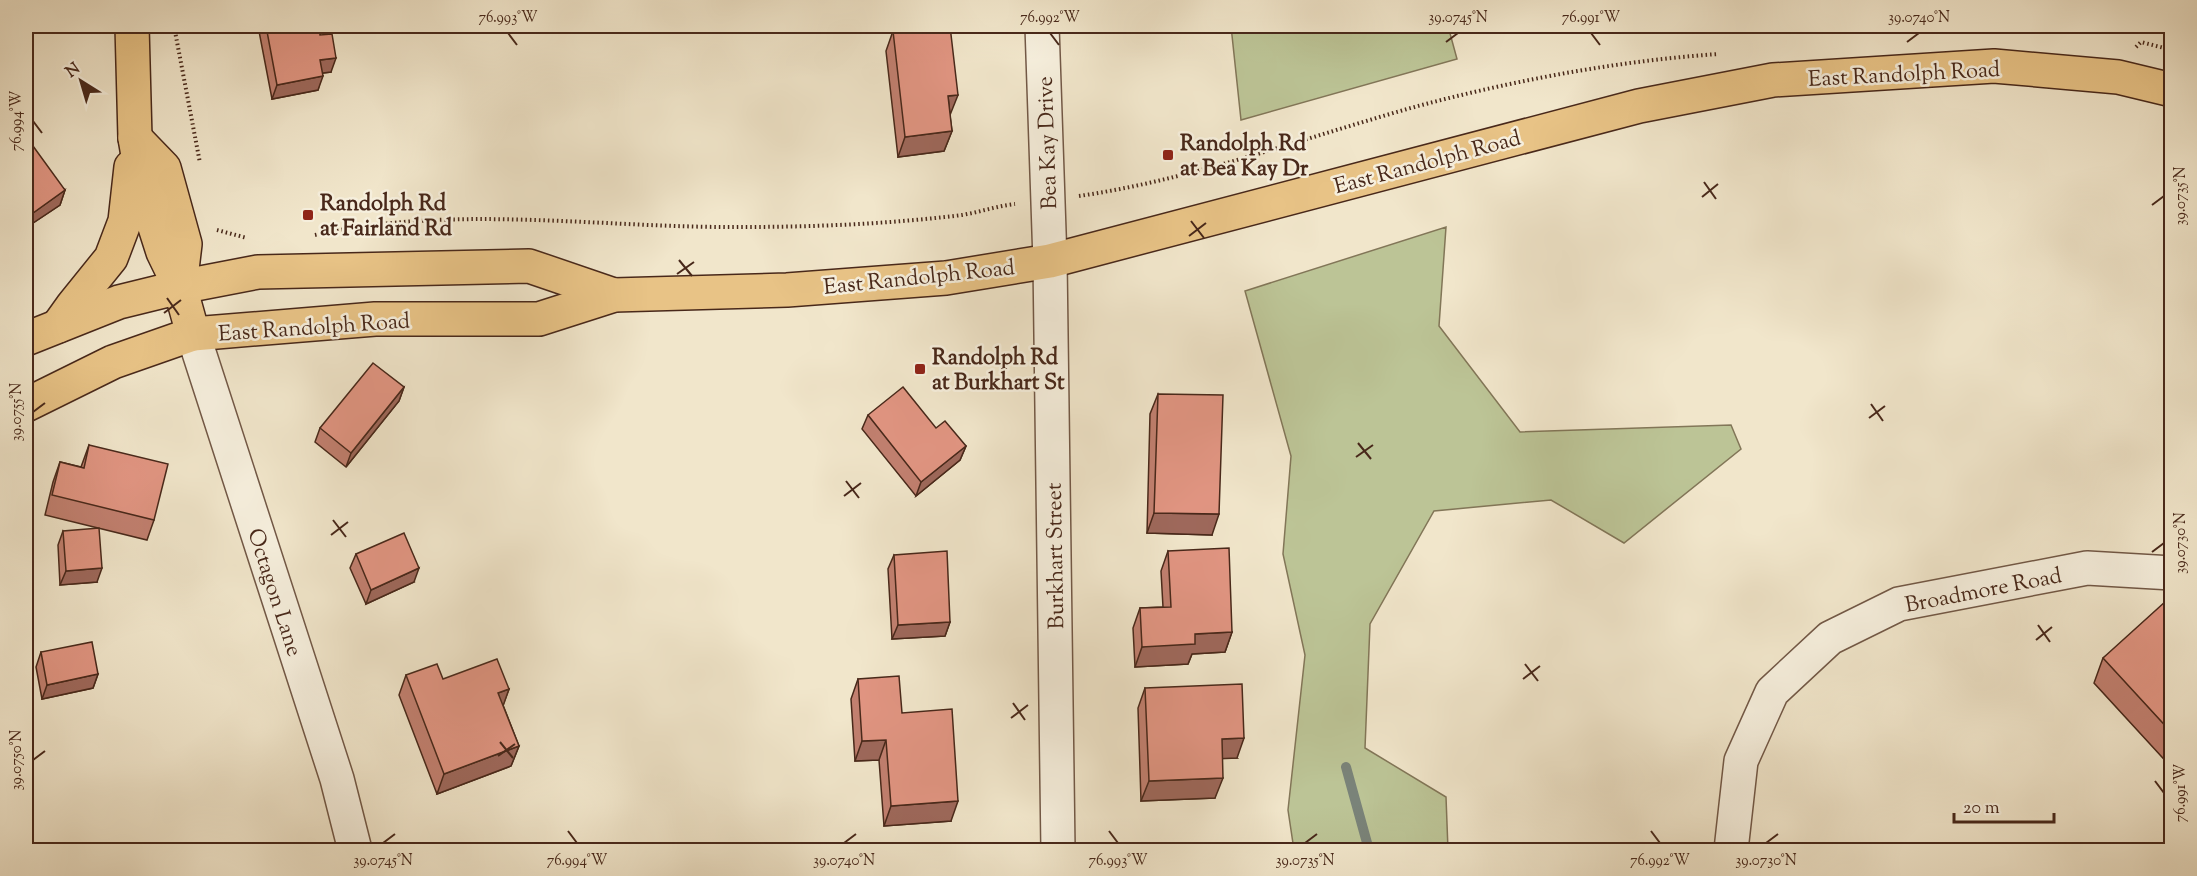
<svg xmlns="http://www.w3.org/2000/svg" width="2197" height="876" viewBox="0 0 2197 876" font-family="'Sorts Mill Goudy',serif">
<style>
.green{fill:#bcc496;stroke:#827658;stroke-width:1.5}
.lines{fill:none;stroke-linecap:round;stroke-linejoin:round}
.stream{stroke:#7a8379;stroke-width:10}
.minor-casing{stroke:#725846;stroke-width:36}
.major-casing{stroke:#48281a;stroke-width:36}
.path{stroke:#48281a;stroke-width:4;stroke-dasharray:1.5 3;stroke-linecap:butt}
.minor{stroke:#f6efdd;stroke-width:33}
.major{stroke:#e8c386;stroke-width:33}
.wall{fill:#c28070;stroke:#48281a;stroke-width:1.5}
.shaded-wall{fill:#9e685b;stroke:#48281a;stroke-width:1.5}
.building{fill:#e19582;stroke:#48281a;stroke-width:1.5}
.ticks{fill:none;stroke:#48281a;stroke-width:2}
.poi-dot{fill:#8f2418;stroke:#f6efdd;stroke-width:2}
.labels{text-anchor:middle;stroke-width:5;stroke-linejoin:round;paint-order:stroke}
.street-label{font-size:22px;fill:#48281a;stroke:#f6efdd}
.poi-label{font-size:22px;font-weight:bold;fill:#48281a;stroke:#f6efdd;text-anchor:start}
.neatline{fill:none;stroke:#48281a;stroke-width:2}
.ticks-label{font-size:15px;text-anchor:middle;fill:#48281a}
</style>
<rect width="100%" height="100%" fill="#f1e6cb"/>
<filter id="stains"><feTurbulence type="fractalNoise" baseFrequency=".00333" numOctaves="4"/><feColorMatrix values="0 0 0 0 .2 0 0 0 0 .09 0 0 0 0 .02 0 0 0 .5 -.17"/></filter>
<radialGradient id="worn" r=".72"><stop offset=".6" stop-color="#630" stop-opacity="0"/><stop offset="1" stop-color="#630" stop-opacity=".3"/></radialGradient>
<g class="green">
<path d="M1231,26H1448L1457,59L1241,120Z"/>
<path d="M1446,227L1439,326L1520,432L1731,425L1741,449L1624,543L1551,500L1434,511L1370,624L1365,748L1446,797L1448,850H1294L1288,810L1305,655L1283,554L1291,456L1245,291Z"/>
</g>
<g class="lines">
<path class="stream" d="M1346,767L1369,850"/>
<defs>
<g id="minor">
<path d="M1042,26L1050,261L1058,850"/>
<path d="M193,334L337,779L355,850"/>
<path d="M1731,850L1741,761L1772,692L1830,638L1899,604L2087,568L2172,573"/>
</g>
<g id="major">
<path d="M132,26L135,138L145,196L163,252L180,287L193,334"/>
<path d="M135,138L164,168L185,244L180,286"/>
<path d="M58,326L73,305L111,258L125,221L131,167"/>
<path d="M26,339L119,302L180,287L258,272L529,266L614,295"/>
<path d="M26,405L113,362L193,334L375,319H539L614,295L787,290L946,278L1050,261L1639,106L1773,80L1994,66L2118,77L2172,90"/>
</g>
</defs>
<use href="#minor" class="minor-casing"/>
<use href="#major" class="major-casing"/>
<g class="path">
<path d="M174,26L200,163"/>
<path d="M2136,47L2141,42L2172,50"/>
<path d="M1079,196C1195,179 1306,137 1418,106C1516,80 1617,61 1718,54"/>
<path d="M217,230L247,238"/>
<path d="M315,235C453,204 600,228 740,227C814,227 889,224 962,215C980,212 997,206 1015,204"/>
</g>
<use href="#minor" class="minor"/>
<use href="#major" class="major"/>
</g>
<g class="wall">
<path d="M258,26H319L320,35L331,72L322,73L318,90L272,99Z"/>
<path d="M893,31L950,116L952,131L944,151L898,157L886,51Z"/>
<path d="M26,152L65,190L60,205L27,227L26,225Z"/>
<path d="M404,387L399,401L346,467L315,442L320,428Z"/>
<path d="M1158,394L1212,535L1147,533L1150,414Z"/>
<path d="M868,415L936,428L966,446L960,460L916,496L862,429Z"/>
<path d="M89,445L154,520L147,540L45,515L53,482L60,462L81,467Z"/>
<path d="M63,531L97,582L60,585L58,545Z"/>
<path d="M1168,551L1232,632L1225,652L1192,654L1188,664L1135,667L1133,628L1140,608L1163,607L1161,571Z"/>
<path d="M356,554L414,582L366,604L350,568Z"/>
<path d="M894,555L950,622L945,636L892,639L888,569Z"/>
<path d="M2172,607V768L2094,683L2103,658Z"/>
<path d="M41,652L98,674L93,688L42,699L36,667Z"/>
<path d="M406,675L509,689L503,705L519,746L511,766L437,794L399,695Z"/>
<path d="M858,679L902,713L951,821L884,826L879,760L855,761L851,699Z"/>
<path d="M1145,688L1237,758H1222L1215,798L1141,801L1138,708Z"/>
</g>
<g class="shaded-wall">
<path d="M336,58L331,72L315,74L320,60Z"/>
<path d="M323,76L318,90L272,99L277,85Z"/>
<path d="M958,95L950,115L948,96Z"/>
<path d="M952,131L944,151L898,157L905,137Z"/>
<path d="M65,190L60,205L27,227L33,213Z"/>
<path d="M404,387L399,401L346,467L351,453Z"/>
<path d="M966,446L960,460L916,496L921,482Z"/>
<path d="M1154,513L1219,514L1212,535L1147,533Z"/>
<path d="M102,568L97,582L60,585L66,571Z"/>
<path d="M419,568L414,582L366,604L371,590Z"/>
<path d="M950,622L945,636L892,639L898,625Z"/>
<path d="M1232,632L1225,652L1192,654L1188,664L1135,667L1142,647L1195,634Z"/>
<path d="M98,674L93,688L42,699L47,685Z"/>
<path d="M509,689L502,709L498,693Z"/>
<path d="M1244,738L1237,758L1214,759L1222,739Z"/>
<path d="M886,740L879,760L855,761L862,741Z"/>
<path d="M519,746L511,766L437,794L444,774Z"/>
<path d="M1223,778L1215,798L1141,801L1149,781Z"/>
<path d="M958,801L951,821L884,826L891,806Z"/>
</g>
<g class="building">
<path d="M266,26H319L320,35L332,34L336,58L320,60L323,76L277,85Z"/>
<path d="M944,26H950L958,95L948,96L952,131L905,137L893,31Z"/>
<path d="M33,146L65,190L33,213L26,203V152Z"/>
<path d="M373,363L404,387L351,453L320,428Z"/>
<path d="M903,387L936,428L945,421L966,446L921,482L868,415Z"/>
<path d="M1158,394L1223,395L1219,514L1154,513Z"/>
<path d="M89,445L168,464L154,520L52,495L60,462L84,468Z"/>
<path d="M99,528L102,568L66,571L63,531Z"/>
<path d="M404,533L419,568L371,590L356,554Z"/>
<path d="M1229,548L1232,632L1195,634V644L1142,647L1140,608L1171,607L1168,551Z"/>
<path d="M947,551L950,622L898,625L894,555Z"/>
<path d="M2166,601L2172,607V733L2103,658Z"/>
<path d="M92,642L98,674L47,685L41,652Z"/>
<path d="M497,659L509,689L498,693L519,746L444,774L406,675L437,664L443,679Z"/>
<path d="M899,676L902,713L952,709L958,801L891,806L886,740L862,741L858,679Z"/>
<path d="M1242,684L1244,738L1222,739L1223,778L1149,781L1145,688Z"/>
</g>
<path class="ticks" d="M508,33L517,45M1050,33L1059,45M1591,33L1600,45M1446,42L1458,33M1907,42L1919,33M33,121L42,133M1704,182L1716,199M1702,197L1718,184M2152,205L2164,196M1191,221L1204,238M1189,236L1206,223M679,260L692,276M677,274L694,262M167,298L179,315M164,313L181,300M1871,404L1883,421M33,412L45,403M1869,418L1885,406M1358,443L1371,459M1356,457L1373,445M846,481L859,498M844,496L861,483M333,520L346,537M331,535L348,522M2152,552L2164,543M2038,625L2050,642M2036,640L2052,627M1525,664L1538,681M1523,679L1540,666M1013,703L1025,720M1011,718L1028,705M500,742L513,758M498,756L515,744M33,760L45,751M2155,781L2164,793M568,831L577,843M1109,831L1118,843M1651,831L1660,843M383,843L395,834M844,843L856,834M1305,843L1317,834M1766,843L1778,834"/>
<g class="poi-dot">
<rect x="1162" y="149" width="12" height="12" rx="3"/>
<rect x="302" y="209" width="12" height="12" rx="3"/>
<rect x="914" y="363" width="12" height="12" rx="3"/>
</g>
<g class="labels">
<g class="street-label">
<text transform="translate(1904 73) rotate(-3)" y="8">East Randolph Road</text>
<text transform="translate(1046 143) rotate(-92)" y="8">Bea Kay Drive</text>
<text transform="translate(1427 161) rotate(-15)" y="8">East Randolph Road</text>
<text transform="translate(919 276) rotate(-6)" y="8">East Randolph Road</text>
<text transform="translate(314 326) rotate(-4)" y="8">East Randolph Road</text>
<text transform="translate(1054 556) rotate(-91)" y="8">Burkhart Street</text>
<text transform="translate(1983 589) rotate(-11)" y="8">Broadmore Road</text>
<text transform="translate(276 592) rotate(72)" y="8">Octagon Lane</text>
</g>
<g class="poi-label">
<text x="1180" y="150">Randolph Rd<tspan x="1180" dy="25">at Bea Kay Dr</tspan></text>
<text x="320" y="210">Randolph Rd<tspan x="320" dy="25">at Fairland Rd</tspan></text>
<text x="932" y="364">Randolph Rd<tspan x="932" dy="25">at Burkhart St</tspan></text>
</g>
</g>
<rect width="2197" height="876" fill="none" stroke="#f1e6cb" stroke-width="66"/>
<g transform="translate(81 81) rotate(323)" stroke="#f6efdd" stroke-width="4.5" paint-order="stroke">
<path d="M0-4.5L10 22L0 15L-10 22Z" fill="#48281a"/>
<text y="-9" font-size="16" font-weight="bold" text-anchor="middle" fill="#48281a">N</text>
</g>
<path d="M1954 813v9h100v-9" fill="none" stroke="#48281a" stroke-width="3"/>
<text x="1963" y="813" font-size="18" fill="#48281a" stroke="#f6efdd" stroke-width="4.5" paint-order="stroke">20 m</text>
<rect x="33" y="33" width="2131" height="810" class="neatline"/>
<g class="ticks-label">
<text x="508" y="22">76.993°W</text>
<text x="1050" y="22">76.992°W</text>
<text x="1458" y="22">39.0745°N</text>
<text x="1591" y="22">76.991°W</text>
<text x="1919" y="22">39.0740°N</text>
<text transform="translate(16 121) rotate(-90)" y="5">76.994°W</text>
<text transform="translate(2180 196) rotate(-90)" y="5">39.0735°N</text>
<text transform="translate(16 412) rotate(-90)" y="5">39.0755°N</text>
<text transform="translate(2180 543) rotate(-90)" y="5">39.0730°N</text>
<text transform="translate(16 760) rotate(-90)" y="5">39.0750°N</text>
<text transform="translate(2180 793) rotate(-90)" y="5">76.991°W</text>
<text x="383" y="865">39.0745°N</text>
<text x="577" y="865">76.994°W</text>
<text x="844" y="865">39.0740°N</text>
<text x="1118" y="865">76.993°W</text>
<text x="1305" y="865">39.0735°N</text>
<text x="1660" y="865">76.992°W</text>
<text x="1766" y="865">39.0730°N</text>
</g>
<rect width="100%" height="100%" filter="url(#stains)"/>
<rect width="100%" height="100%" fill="url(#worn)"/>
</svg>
